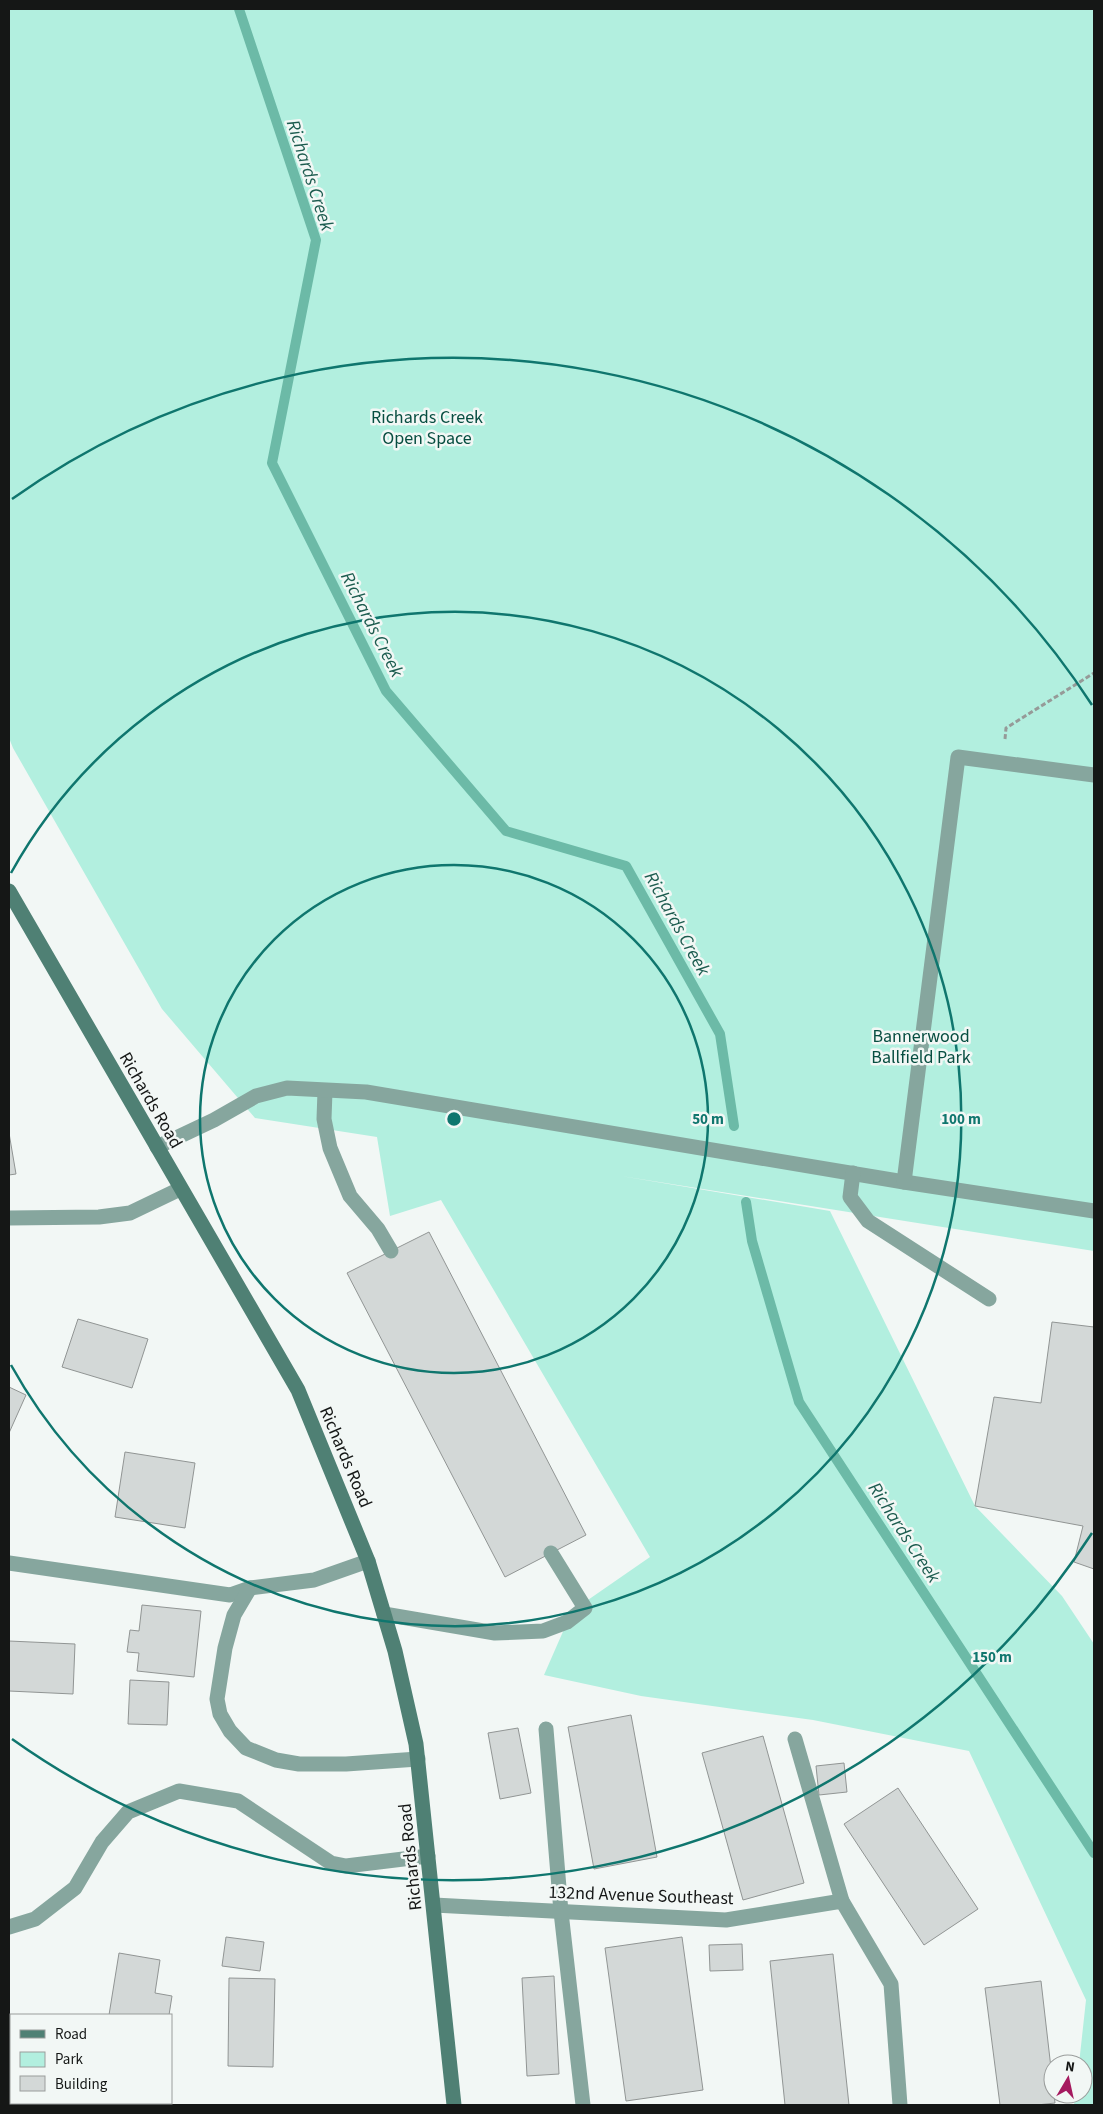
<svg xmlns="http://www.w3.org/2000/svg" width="1103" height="2114" viewBox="0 0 1103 2114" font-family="'Source Sans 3',sans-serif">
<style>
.green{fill:#b2efdf}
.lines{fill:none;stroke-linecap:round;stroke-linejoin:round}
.stream{stroke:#6cbaa7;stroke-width:10}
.building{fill:#d3d8d7;stroke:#919594}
.path{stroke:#969a98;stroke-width:3;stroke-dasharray:5 2.5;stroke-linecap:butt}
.lane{stroke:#86a69e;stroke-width:15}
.street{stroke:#86a69e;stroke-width:15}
.secondary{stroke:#4f8074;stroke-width:15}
.ring{fill:none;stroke:#0f766e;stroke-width:2.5}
.labels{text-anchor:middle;stroke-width:5;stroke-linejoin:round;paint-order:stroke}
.park-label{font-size:18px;fill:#074e41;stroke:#f2f7f5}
.street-label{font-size:18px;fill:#151716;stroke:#f2f7f5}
.water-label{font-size:19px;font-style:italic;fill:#1c5c4f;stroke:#f2f7f5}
.centre{fill:#0f766e;stroke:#f2f7f5;stroke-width:2.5}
.ring-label{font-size:15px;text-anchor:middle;font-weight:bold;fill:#0f766e;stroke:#f2f7f5;stroke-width:5;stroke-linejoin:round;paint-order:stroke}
</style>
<rect width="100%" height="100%" fill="#f2f7f5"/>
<path class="green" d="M9,9H1094V1251L621,1176L830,1211L975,1506L1062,1596L1094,1644V2105H1074L1075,2094H1083V2064H1079L1086,2000L969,1751L813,1720L641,1696L544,1675L572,1611L650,1557L441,1200L390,1216L377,1137L255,1118L162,1009L13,748L9,738Z"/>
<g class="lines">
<g class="stream">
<path d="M239,9L316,240L272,463L386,691L506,831L626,866L720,1034L734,1126"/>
<path d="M746,1202L752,1241L799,1402L1094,1853"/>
</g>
</g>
<g class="building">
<path d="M9,1133L16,1174L9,1175Z"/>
<path d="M429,1232L586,1535L505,1577L347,1273Z"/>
<path d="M78,1319L148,1339L132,1388L62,1367Z"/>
<path d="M1052,1322L1094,1327V1569L1074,1562L1083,1526L975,1506L994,1397L1041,1403Z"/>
<path d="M9,1387L26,1395L9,1433Z"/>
<path d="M125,1452L195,1463L185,1528L115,1517Z"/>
<path d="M142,1605L201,1611L194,1677L137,1671L139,1653L127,1652L130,1630L139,1631Z"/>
<path d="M9,1641L75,1644L73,1694L9,1691Z"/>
<path d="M130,1680L169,1682L167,1725L128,1724Z"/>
<path d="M631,1715L657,1857L594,1869L568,1727Z"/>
<path d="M518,1728L531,1793L500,1799L488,1733Z"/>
<path d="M763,1736L804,1883L743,1900L702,1753Z"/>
<path d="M844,1763L847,1792L819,1795L816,1766Z"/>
<path d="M898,1788L978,1909L924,1945L844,1824Z"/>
<path d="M226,1937L264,1942L260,1971L222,1966Z"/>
<path d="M682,1937L703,2090L626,2101L605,1948Z"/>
<path d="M742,1944L743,1970L710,1971L709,1945Z"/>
<path d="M119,1953L160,1960L155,1993L172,1996L169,2015H109Z"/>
<path d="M833,1954L849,2105H785L770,1961Z"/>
<path d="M554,1976L559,2074L527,2076L522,1978Z"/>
<path d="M229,1978L275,1979L273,2067L228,2066Z"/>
<path d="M1041,1981L1055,2103L1037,2105H1000L985,1988Z"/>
</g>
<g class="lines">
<path class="path" d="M1005,739L1006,728L1094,673"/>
<g class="lane">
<path d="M325,1091L324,1119L330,1148L350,1196L378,1229L391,1251"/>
<path d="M157,1147L214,1120L256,1096L287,1088L366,1092L904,1182L1094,1211"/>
<path d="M853,1173L850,1197L868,1221L989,1299"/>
<path d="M904,1182L958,757L1094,775"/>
<path d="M9,1218L99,1217L130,1213L180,1189"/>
<path d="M384,1614L495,1633L543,1631L567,1622L585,1608L551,1553"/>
<path d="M546,1729L561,1912L583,2105"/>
<path d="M795,1739L842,1901"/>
<path d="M434,1905L726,1920L842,1901L891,1984L900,2105"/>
<path d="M9,1927L35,1919L75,1888L102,1842L128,1812L179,1791L238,1801L331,1863L346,1866L428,1856"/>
</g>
<g class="street">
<path d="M9,1563L230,1595L250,1588L314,1580L368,1561"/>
<path d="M250,1588L234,1615L225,1648L217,1699L220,1714L230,1731L246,1748L276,1760L299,1764H346L418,1759"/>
</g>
<path class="secondary" d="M9,891L298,1390L368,1561L395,1651L416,1744L454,2105"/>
</g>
<g class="ring">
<circle cx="454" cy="1119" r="254"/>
<path d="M11 873A507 507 0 1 1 11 1365"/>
<path d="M1092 1533A761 761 0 0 1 12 1739M12 499A761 761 0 0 1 1092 705"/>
</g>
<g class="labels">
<g class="park-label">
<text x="427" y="423">Richards Creek<tspan x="427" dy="21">Open Space</tspan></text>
<text x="921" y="1042">Bannerwood<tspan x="921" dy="21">Ballfield Park</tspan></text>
</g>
<g class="street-label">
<text transform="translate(151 1100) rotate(60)" y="6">Richards Road</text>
<text transform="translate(346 1457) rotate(67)" y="6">Richards Road</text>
<text transform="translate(410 1857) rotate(-96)" y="6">Richards Road</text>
<text transform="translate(641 1895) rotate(2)" y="6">132nd Avenue Southeast</text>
</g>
<g class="water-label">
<text transform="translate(311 175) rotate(72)" y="7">Richards Creek</text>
<text transform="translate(373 624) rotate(63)" y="7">Richards Creek</text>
<text transform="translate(678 923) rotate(61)" y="7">Richards Creek</text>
<text transform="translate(905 1532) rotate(57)" y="7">Richards Creek</text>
</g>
</g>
<circle cx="454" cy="1119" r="8" class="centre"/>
<g class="ring-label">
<text x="708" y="1124">50 m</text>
<text x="961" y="1124">100 m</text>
<text x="992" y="1662">150 m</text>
</g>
<rect width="1103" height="2114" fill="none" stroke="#151716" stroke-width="20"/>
<rect x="10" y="2014" width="162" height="90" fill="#f2f7f5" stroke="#9a9d9c"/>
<rect x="20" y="2030" width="25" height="8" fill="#4f8074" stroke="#9a9d9c"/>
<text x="55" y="2039" font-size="15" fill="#151716">Road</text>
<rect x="20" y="2052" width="25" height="15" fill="#b2efdf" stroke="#9a9d9c"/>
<text x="55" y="2064" font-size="15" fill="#151716">Park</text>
<rect x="20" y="2076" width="25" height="15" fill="#d3d8d7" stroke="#9a9d9c"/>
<text x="55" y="2089" font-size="15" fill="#151716">Building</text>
<g transform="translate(1068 2079) rotate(9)"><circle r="24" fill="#f2f7f5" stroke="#9a9d9c"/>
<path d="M0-4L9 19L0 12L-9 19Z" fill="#a51a5f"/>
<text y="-8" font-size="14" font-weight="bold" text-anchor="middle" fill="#151716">N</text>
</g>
</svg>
